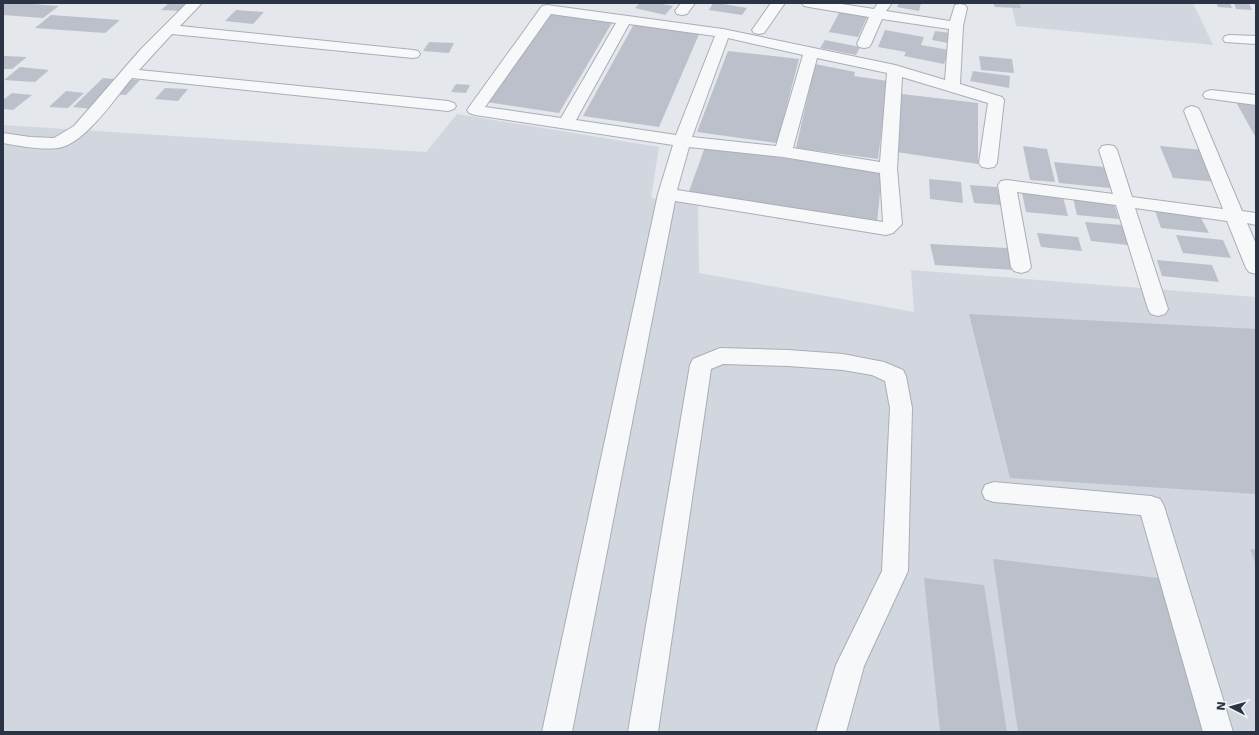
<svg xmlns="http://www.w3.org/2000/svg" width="1259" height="735" viewBox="0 0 1259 735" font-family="'DejaVu Sans',sans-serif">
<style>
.built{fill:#d2d6de}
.building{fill:#bbc0ca}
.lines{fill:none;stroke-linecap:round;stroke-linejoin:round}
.minor-casing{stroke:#a9aeb7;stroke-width:2}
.minor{fill:#f7f8fa;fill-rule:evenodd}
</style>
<rect width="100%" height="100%" fill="#e4e7ec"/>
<g class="built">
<path d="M1011,3H1193L1213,45L1016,26Z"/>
<path d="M457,114L659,147L651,198L698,204L699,273L914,312L911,270L1256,297V732H3V125L426,152Z"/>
</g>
<g class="building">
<path d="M3,3H17L59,6L43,18L3,15Z"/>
<path d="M169,3H181L190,4L182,11L161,10Z"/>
<path d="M640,3H657L673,6L665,15L635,8Z"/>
<path d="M713,3H717L747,8L742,15L709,10Z"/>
<path d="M899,3H921L919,11L897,7Z"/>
<path d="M993,3H1019L1021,8L995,7Z"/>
<path d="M1216,3H1230L1232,8L1218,7Z"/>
<path d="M1234,3H1249L1252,10L1236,9Z"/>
<path d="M236,10L264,12L253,24L225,21Z"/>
<path d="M840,11L868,15L858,37L829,32Z"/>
<path d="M548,13L613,21L559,113L486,102Z"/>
<path d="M51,15L120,20L105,33L35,28Z"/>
<path d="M634,24L700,32L659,127L583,116Z"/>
<path d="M885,30L924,37L921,45L949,50L944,64L904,56L906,52L878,47Z"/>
<path d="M935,31L951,33L948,43L932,40Z"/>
<path d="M825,40L860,47L856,55L820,48Z"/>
<path d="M429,42L454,43L449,53L423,51Z"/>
<path d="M728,51L799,59L777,143L697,132Z"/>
<path d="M3,56L27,57L12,69H3Z"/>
<path d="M979,56L1012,59L1014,73L981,70Z"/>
<path d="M815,64L855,72L854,76L888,81L878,159L796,148Z"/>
<path d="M20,67L49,70L35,82L4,80Z"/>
<path d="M973,71L1010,76L1009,88L970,81Z"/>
<path d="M103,78L122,80L93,109L73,107Z"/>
<path d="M125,79L140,80L126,95L111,94Z"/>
<path d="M456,84L470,85L466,93L451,92Z"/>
<path d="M165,88L188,89L178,101L155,99Z"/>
<path d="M66,91L84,93L68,108L49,107Z"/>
<path d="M12,93L32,95L13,110L3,109V100Z"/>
<path d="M902,94L978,103V164L896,152Z"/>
<path d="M1236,102L1256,104V138Z"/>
<path d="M1023,146L1047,149L1055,182L1030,180Z"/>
<path d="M1160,146L1203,150L1218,182L1173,178Z"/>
<path d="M705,147L882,172L877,223L688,194Z"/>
<path d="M1054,162L1104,167L1110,188L1059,183Z"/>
<path d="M929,179L961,182L963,203L930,199Z"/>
<path d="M970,185L997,187L1001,205L974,203Z"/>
<path d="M1022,193L1063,197L1068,216L1026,212Z"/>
<path d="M1073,198L1113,202L1119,219L1077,215Z"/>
<path d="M1154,208L1200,216L1209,233L1161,228Z"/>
<path d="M1085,222L1122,225L1128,245L1091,241Z"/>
<path d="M1037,233L1078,237L1082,251L1041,247Z"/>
<path d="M1176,235L1223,240L1231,258L1183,253Z"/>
<path d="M930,244L1008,248L1014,270L935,265Z"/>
<path d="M1157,260L1212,265L1219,282L1162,276Z"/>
<path d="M969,314L1256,329V494L1010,478Z"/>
<path d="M1250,549L1256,550V565Z"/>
<path d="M993,559L1167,579L1211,732H1018Z"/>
<path d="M924,578L984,585L1007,732H940Z"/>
</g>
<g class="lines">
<defs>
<g id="minor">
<path d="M187,3H202L180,26L413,50L418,51L420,54L418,57L413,58L172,34L139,70L448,101L454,103L456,106L454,109L448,111L132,78C115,98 85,144 58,148C40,150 20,146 3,143V133L30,137L54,138L74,126L141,49Z"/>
<path d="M681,3H695L687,14L682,15L677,14L675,11Z"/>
<path d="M771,3H785L764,33L759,34L754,33L752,30Z"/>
<path d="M802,3H835L874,9L878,3H892L886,11L950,21L955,5L960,4L965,5L967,8L963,26L960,84L1002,97L1004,100L997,163L994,167L988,168L982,167L979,163L988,103L902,77L897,169L902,224L893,233L886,235L675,201L572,732H542L658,194L673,145L475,115L469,113L467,110L542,6L547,5L723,29L895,65L945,80L949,29L882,19L871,44L869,47L864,48L859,47L857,44L869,17L809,7L804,6ZM551,14L616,23L561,118L485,107ZM629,24L715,36L676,135L576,120ZM728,38L803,55L776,146L692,137ZM817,58L887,73L880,162L793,148ZM689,147L783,157L880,173L883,222L677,190Z"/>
<path d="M1230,35L1256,36V44L1225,42L1223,39L1225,36Z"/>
<path d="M1211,90L1256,95V105L1205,98L1203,95L1205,92Z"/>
<path d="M1192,106L1198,108L1200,111L1242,211L1256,213V225L1247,223L1256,244V274L1249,272L1246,268L1227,221L1135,208L1168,309L1165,314L1158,316L1151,314L1148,309L1116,205L1017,192L1031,267L1028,271L1021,273L1014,271L1011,267L998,185L1001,181L1007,180L1113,194L1099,150L1102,146L1108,145L1114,146L1117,150L1132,197L1223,209L1184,111L1186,108Z"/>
<path d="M720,348L788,350L843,354L884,362L903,370L906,376L912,408L908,571L864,666L846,732H816L836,665L882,571L890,408L885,381L872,375L843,370L788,366L723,364L711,369L658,732H628L690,365L693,359Z"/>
<path d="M994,482L1151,496L1160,499L1164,506L1233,732H1203L1141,515L994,502L985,499L982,492L985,485Z"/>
</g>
</defs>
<use href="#minor" class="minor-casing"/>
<use href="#minor" class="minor"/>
</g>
<rect width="1259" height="735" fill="none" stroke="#2b3445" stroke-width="8"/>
<g transform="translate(1231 707) rotate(276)" stroke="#f4f6f9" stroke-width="3" paint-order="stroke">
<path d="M0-3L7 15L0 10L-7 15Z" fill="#2b3445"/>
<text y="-6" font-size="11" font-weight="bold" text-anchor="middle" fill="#2b3445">N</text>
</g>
</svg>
